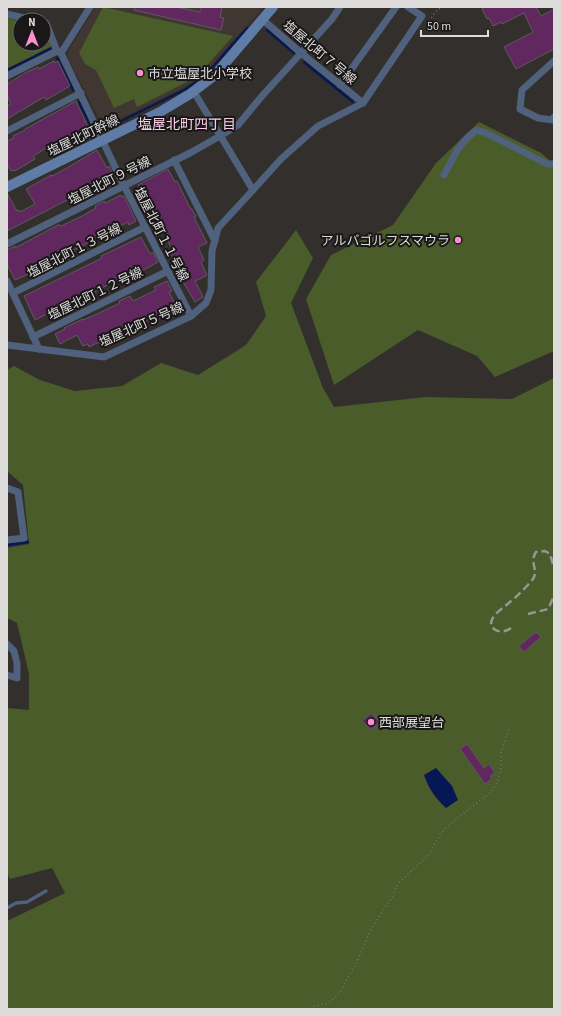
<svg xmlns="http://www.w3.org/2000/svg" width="561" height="1016" viewBox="0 0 561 1016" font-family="'Source Sans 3','Noto Sans JP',sans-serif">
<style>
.built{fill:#403733}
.green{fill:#4a5c29}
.water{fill:#061853}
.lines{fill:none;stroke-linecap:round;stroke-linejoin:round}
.stream{stroke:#061853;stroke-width:2.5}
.building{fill:#60285e;stroke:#5d5b5d}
.path{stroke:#757271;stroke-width:1.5;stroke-dasharray:1 3;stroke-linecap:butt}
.lane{stroke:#4f617c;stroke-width:3.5}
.street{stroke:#4f617c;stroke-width:7}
.secondary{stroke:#5f7ca7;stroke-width:10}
.rail{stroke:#989694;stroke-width:2.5;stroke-dasharray:8 4;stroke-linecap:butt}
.poi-dot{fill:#f790cd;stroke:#191717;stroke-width:1.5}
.labels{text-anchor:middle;stroke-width:4;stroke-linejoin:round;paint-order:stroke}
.street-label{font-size:13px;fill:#dedcdb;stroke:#191717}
.poi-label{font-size:13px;fill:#dedcdb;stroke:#191717;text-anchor:start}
.neighbourhood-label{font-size:14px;fill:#facde6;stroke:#191717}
</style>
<rect width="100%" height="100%" fill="#322f2d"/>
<path class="built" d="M95,7H264L210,67L196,80L183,88L103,127L68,58V51Z"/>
<g class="green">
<path d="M103,7L233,36L197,77L137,107L134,99L114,108L96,70L85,64L79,53Z"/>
<path d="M7,18L20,21V44H44V29L52,45L50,47L7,69Z"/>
<path d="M479,122L541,153L554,164V351L495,377L477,356L418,330L334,385L306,299L331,255L393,225L436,163Z"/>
<path d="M296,230L313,258L291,303L323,388L334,407L426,397L512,399L554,378V1009H7V921L65,893L52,868L10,879L7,873V708L29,710V674L17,623L7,618V548L29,544L23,485L7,471V370L14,366L40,380L75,391L122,386L161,363L198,375L246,345L266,316L256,282Z"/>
</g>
<path class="water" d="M436,768L452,786L458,800L446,808C435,798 429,789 424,775Z"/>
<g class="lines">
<g class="stream">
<path d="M267,30L294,53"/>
<path d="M57,58L73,90"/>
<path d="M304,62L353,102"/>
<path d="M7,70L50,49"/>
<path d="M79,102L94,132"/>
<path d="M107,128L186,89L199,80L211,69L247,28"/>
<path d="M7,545L28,542"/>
</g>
</g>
<g class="building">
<path d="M135,7H176L200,12L202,7H222L220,17L224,18L221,30L134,10Z"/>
<path d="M486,7H536L541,16L554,9V49L516,69L504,47L533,32L524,13L502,24L501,22L493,26L489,18L487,19L482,9Z"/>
<path d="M54,61L55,63L58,61L70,86L46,100L44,97L7,119V106L11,104L7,95V84L27,72L38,67L39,69Z"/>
<path d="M76,101L88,127L73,135L76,141L67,146L65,141L51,148L50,146L33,156L35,159L15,171L14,170L11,171L7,163V141L14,138L13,136L25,130V129Z"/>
<path d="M97,150L107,168L109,166L114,176L7,231V193L17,211L19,210L20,212L35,204L26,189L51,175L52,176L67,168Z"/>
<path d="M168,169L175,182L177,181L190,208H191L196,216L194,217L207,243L198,247L204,260L201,262L206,273V276L195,281L203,297L195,302L182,280L187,278L178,259L174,261L170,252L173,251L165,236L168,235L159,218L157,219L152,209L154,208L144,189L141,191L138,185Z"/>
<path d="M121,195L122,197L124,196L136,221L129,225L128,222L55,260L56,262L15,280L7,264V250L15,246V248L58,225H60L61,226L82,216L96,208L95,206L104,201L105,203Z"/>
<path d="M141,237L150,254L153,252L158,262L131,277L130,274L109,284L77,302L78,304L67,309L66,307L51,315L49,313L35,320L24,296L102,258L101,256Z"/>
<path d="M167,281L172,291L169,292L178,309L155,321L153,318L127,331L129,333L101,346L99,342L89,347L88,344L83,346L77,335L60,344L55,334L65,329L64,328L83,319V320L97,314L120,303L119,301L130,296L133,301L156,290L154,287Z"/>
<path d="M536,632L541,637L524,652L519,646Z"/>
<path d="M371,713L380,722L371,730L362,721Z"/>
<path d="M467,744L484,768L489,764L495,773L490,776L492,779L485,784L460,749Z"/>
</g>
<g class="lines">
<g class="path">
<path d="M429,21L438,9L445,7"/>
<path d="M311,1009L315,1006L329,1003L340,993L349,975L355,966L371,929L392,897L398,883L428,856L440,834L456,819L491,792L498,782L501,769V753L509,728"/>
</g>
<path class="lane" d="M7,908L16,903L27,902L46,891"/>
<g class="street">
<path d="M7,14L32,20"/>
<path d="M262,19L301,53L363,103"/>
<path d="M44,23H46L57,51"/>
<path d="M61,53L124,186L191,316"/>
<path d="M554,61L522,90L520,109L538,118L553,120L554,117"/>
<path d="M7,76L57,51L61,53L90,7"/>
<path d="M340,85L396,7"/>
<path d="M7,131L81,93"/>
<path d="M174,160L215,241"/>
<path d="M444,175C454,157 459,142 477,130L488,134L547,164H554"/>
<path d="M253,190L281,159L318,126L363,103L422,16L408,7"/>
<path d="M7,244L190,153L220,136L238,125L262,96L332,19L340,7"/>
<path d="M7,281L39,349"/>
<path d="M13,293L145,227"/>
<path d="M33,337L168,271"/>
<path d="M7,345L104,357L191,316L206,303L211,290L212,251L218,228L253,190L194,92"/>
<path d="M7,488L18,492L24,538L7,540"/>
<path d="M7,644L14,651L17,663V678L7,675"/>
</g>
<path class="secondary" d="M7,187L160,112L190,94L215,75L273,7"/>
<g class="rail">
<path d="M528,614L548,609L554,596"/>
<path d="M511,628C499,637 484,627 495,615C499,610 506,606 511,601C519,595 527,586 533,579C539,570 529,563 536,552L545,551L550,554L554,568"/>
</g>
</g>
<g class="poi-dot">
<circle cx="140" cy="73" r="4"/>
<circle cx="458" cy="240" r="4"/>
<circle cx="371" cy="722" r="4"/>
</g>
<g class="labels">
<g class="street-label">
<text transform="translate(320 52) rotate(40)" y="5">塩屋北町７号線</text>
<text transform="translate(83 135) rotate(-26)" y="5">塩屋北町幹線</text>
<text transform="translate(109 180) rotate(-27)" y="5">塩屋北町９号線</text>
<text transform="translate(162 234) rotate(63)" y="5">塩屋北町１１号線</text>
<text transform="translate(74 250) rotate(-27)" y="5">塩屋北町１３号線</text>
<text transform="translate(95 293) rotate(-26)" y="5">塩屋北町１２号線</text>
<text transform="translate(141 324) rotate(-24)" y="5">塩屋北町５号線</text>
</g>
<g class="poi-label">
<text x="148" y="78">市立塩屋北小学校</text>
<text x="450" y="245" text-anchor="end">アルバゴルフスマウラ</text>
<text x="379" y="727">西部展望台</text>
</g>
<g class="neighbourhood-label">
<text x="187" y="129">塩屋北町四丁目</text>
</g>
</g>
<rect width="561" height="1016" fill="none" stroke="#dedcdb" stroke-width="16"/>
<g transform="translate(32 32)"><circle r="19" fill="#191717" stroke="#686665"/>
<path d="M0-3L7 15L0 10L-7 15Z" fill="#f790cd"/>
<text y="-6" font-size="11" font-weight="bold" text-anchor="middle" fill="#dedcdb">N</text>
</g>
<path d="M421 30v6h67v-6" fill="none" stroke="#dedcdb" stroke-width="2"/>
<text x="427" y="30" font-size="12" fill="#dedcdb" stroke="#191717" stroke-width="3" paint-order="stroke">50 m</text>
</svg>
